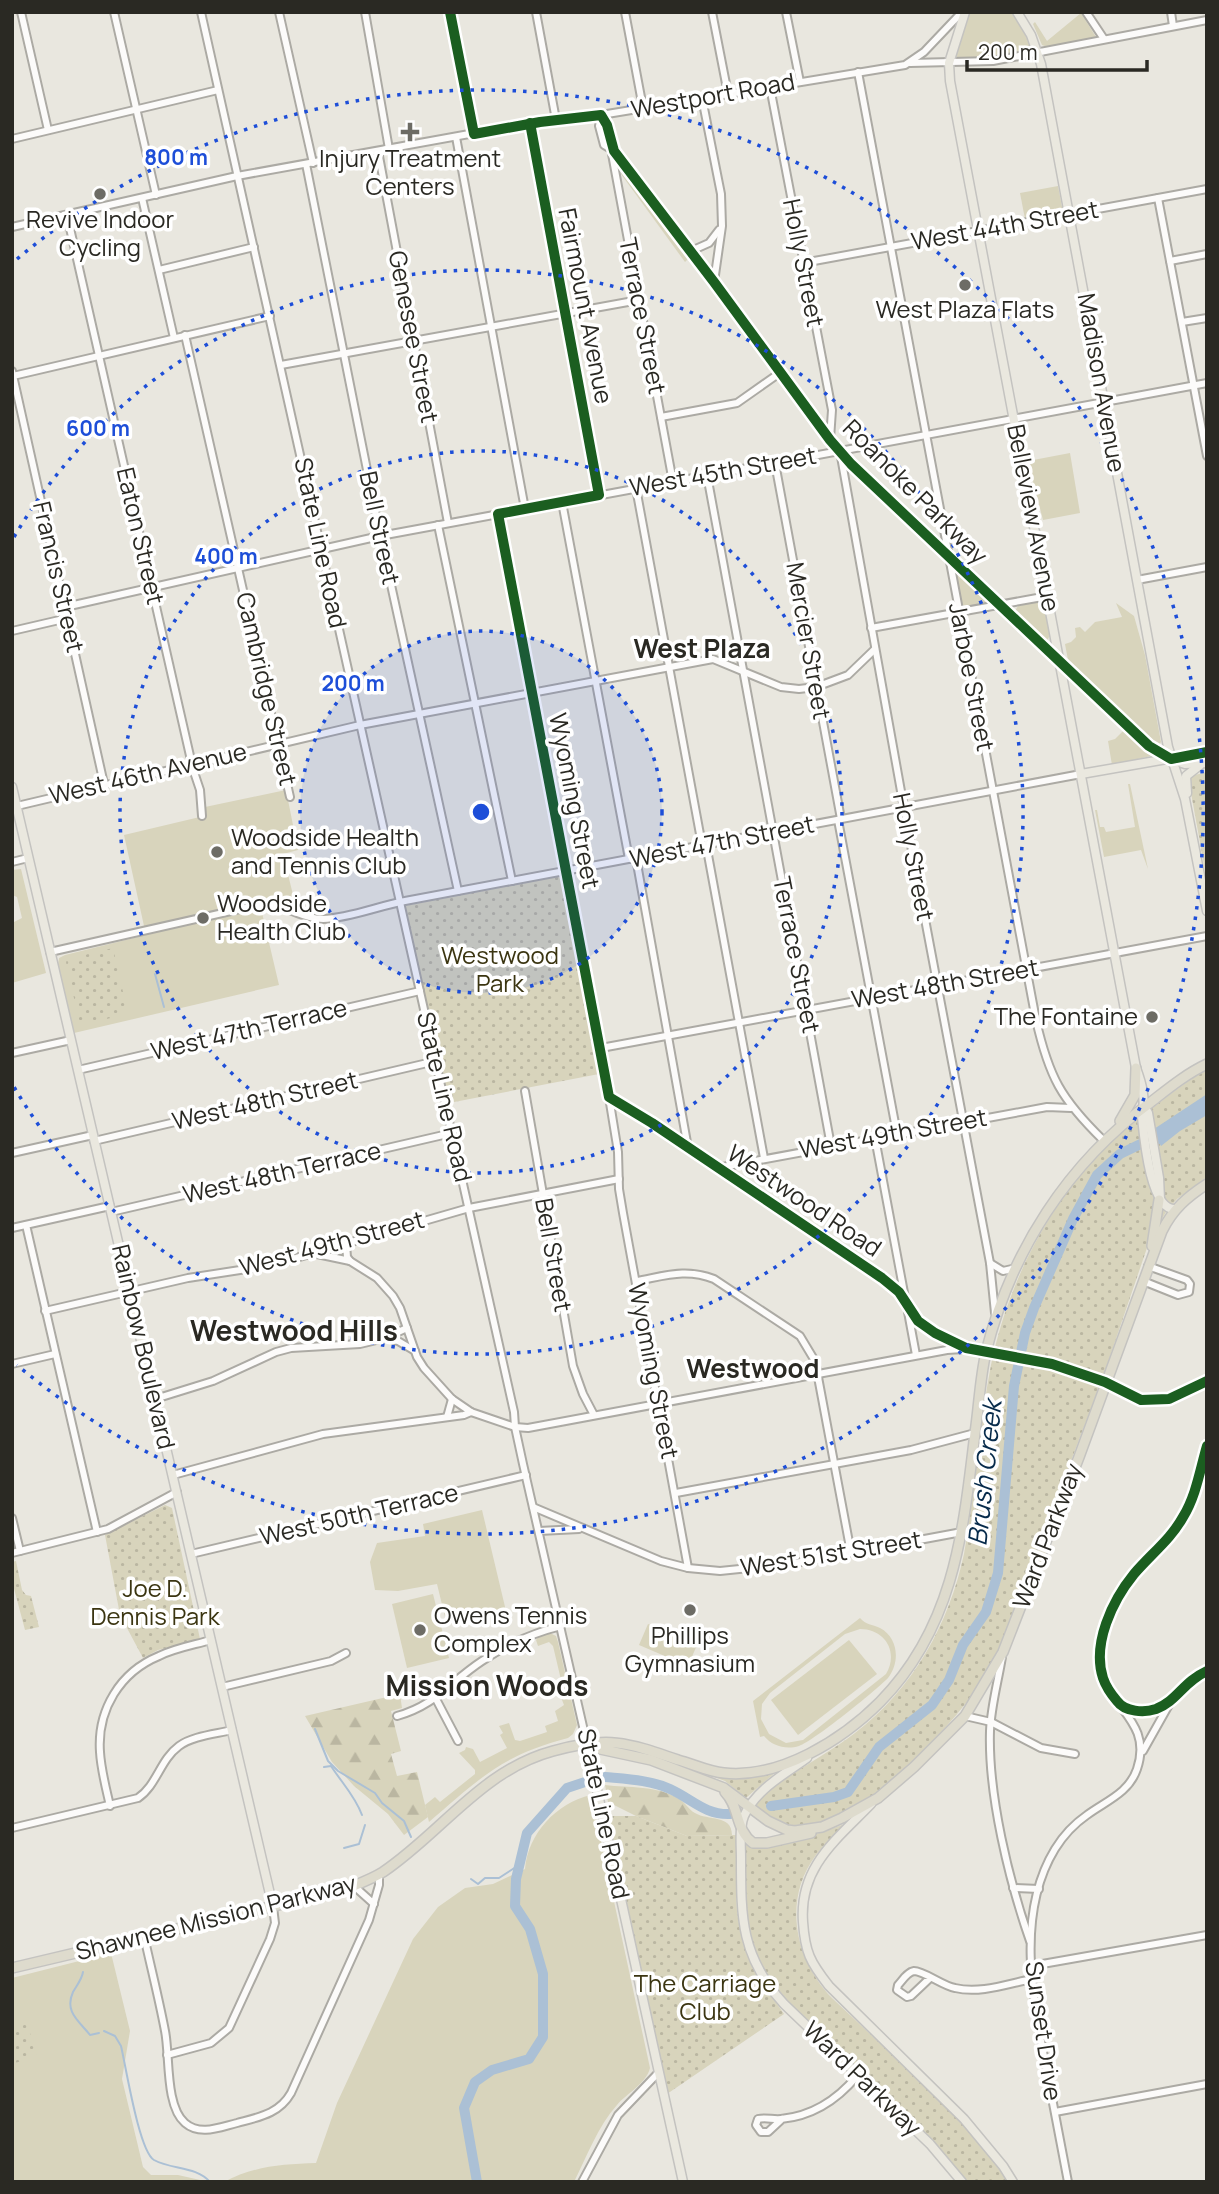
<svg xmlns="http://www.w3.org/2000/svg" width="1219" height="2194" viewBox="0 0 1219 2194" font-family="Manrope,sans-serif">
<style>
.green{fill:#d8d4bc;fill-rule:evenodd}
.forest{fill:url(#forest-firs)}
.park{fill:url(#park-dots)}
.water{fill:#abc0d5}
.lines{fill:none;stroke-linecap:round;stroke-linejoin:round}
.stream{stroke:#abc0d5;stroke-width:2}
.river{stroke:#abc0d5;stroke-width:10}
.minor-casing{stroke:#acaaa4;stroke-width:10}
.major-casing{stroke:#c4c3c0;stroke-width:11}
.highway-casing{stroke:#c4c3c0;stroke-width:12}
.minor{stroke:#fcfbfa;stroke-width:6}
.major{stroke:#eae8df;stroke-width:8}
.highway{stroke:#dedbcd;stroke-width:9}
.cycleway-casing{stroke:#fff;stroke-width:15}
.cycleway{stroke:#1b5e20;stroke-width:10}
.ring{fill:none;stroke:#1d4ed8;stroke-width:3.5;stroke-dasharray:3.5 7}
.poi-dot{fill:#6d6c65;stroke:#fff;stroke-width:2.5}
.labels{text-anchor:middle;stroke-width:7;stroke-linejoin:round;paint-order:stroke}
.street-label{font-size:24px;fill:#2a2923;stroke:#fff}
.poi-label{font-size:24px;fill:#2a2923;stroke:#fff}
.park-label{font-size:24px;fill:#3b3511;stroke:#fff}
.neighbourhood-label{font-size:26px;font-weight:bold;fill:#2a2923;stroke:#fff}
.water-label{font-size:26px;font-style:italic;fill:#072b4b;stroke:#fff}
.quarter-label{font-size:28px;font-weight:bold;fill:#2a2923;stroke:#fff}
.centre{fill:#1d4ed8;stroke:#fff;stroke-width:3.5}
.ring-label{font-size:21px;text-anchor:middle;font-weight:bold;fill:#1d4ed8;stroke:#fff;stroke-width:7;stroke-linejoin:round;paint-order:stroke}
</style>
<defs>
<pattern id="forest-firs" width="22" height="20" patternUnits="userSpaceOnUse" patternTransform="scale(1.75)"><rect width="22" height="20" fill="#d8d4bc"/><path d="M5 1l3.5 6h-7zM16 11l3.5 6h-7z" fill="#bab6a1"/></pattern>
<pattern id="park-dots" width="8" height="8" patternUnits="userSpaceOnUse" patternTransform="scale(1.75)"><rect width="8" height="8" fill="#d8d4bc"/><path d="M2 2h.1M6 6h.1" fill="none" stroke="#bab6a1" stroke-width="1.8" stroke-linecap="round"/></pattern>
</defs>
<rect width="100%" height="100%" fill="#e9e7df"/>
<g class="green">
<path d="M970,12H1011L1025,34L1030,47L1025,50L978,60L957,59L956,55Z"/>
<path d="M1081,13L1096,37L1047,47L1042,45L1033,24L1035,22L1047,41Z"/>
<path d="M620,168L624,169L689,258L685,262L621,174Z"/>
<path d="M1058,186L1063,212L1025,219L1020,193Z"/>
<path d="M1070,453L1080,513L1043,520L1028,461Z"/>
<path d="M957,575H960L985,599L986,603L961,607Z"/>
<path d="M1041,601L1044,604L1050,635L1047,641L1015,611L1018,606Z"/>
<path d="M1116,603L1134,616L1145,655L1161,742L1158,746L1068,660L1065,644L1071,642L1076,637L1075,628L1080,627L1085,632L1095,622L1122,617Z"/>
<path d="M1125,729L1151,754V756L1112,765L1108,741L1115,739Z"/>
<path d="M1128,784H1130L1148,869L1141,850L1104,857L1095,810H1097L1100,827H1104L1106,832L1135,827Z"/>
<path d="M286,790L298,850L283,854L296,907L274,900H259L279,985L74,1033L58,964L59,958L65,955L146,935L124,835L204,816L205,807Z"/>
<path d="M21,869L46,973L12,983V923L22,918L17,897L12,895V870Z"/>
<path d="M482,1510L506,1611L447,1625L437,1584L398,1591L375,1590L370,1562L377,1543L425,1536L423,1524Z"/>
<path d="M433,1594L449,1658L407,1668L392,1604Z"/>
<path d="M860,1618C866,1625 872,1624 880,1628C899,1638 900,1663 888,1678C874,1692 815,1740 799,1746C786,1750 772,1746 764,1736L760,1737L753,1701ZM860,1629C885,1629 899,1652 886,1674L803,1740L786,1743L769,1734L761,1719L762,1704L770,1693L845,1634Z"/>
<path d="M648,1624L697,1645L688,1666L639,1645Z"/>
<path d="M550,1633L556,1636L558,1642L577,1725L573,1734L568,1738C502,1755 479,1779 429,1822L425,1805L435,1797L440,1802L475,1774V1770L459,1753L465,1750L466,1747L473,1749L480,1762L507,1748L500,1735L503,1733L499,1726L509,1723L515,1740L520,1741L547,1732L545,1726L558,1721L555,1711L564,1705L557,1687L562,1684L553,1646L549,1642L538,1646L536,1640L539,1636Z"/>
<path d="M849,1640L877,1674L798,1735L771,1700Z"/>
<path d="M591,1795L650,2068C646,2084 627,2093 617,2105C598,2126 587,2156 574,2182H224C254,2166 283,2164 316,2163L337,2103L413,1939L438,1907L465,1888L493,1884L525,1869C528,1834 556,1803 591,1795Z"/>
<path d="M111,1953L130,2031L122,2079L143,2167L151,2175H178L209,2182H12V1978Z"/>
</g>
<g class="forest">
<path d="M400,1694L402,1708L391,1711L401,1751L391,1754L397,1776L417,1772L428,1817L404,1835L388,1814L354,1786L332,1762L305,1716Z"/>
<path d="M605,1785C629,1788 657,1785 679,1799C685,1802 689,1810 695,1813C708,1821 732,1814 732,1835L687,1836L636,1816L608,1802Z"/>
</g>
<g class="park">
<path d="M1207,772V881L1189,782L1191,776Z"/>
<path d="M562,876L599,1074L449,1103L404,906Z"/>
<path d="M113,948L128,1014L80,1025L66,962L68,959Z"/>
<path d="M1207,1070V1177L1177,1199L1166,1212L1149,1242L1104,1374L1000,1648C991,1665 982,1683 970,1698C938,1740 848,1835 792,1827C777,1825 765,1815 755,1806L763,1796C791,1772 826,1755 855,1733C913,1689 949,1624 964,1554C975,1491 979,1427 991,1365C1010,1273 1056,1191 1125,1128C1134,1120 1145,1114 1155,1106C1172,1093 1188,1080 1207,1070Z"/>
<path d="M165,1505L172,1508L200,1639L158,1650L143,1658L120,1615L105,1535Z"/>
<path d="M16,1561L22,1590L26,1595L31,1596L39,1627L25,1630L12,1581V1562Z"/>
<path d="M777,1771L746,1798L725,1781L706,1774Z"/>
<path d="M607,1816H636L687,1836L737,1835C738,1860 735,1886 737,1911C741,1951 762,1982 784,2014L667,2094Z"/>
<path d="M842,1825L843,1829C834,1837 824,1845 816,1855C782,1900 795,1960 832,1998L961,2120L1009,2182H967C930,2134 883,2095 839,2053C808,2024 769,1994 755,1952C742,1917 744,1879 746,1842L808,1837Z"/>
<path d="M27,2023L37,2056L12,2064V2028Z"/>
</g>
<path class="water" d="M1207,1094V1115L1180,1131L1161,1146L1160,1144L1145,1143L1154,1129Z"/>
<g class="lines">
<g class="stream">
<path d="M155,974L164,1007"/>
<path d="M315,1729L328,1761L338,1771L375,1793L382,1803L404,1821L411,1837"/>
<path d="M324,1767L331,1766C342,1783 355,1796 362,1815"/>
<path d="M344,1848L359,1844L365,1825"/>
<path d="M471,1879L478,1884L485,1878H499L519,1865"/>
<path d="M83,1972C82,1979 77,1985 73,1992C64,2012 79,2021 90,2035L99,2033"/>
<path d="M104,2031L115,2036L121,2046C126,2067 139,2151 154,2160C172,2170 196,2166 210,2182"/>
</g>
<g class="river">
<path d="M605,1777C626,1779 651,1780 670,1789C692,1799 705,1815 730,1814"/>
<path d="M771,1806L834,1797L848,1792L879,1747L932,1705L949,1680L963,1645L986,1612L998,1573L1014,1386L1025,1333L1034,1308L1073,1219L1097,1175L1120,1154L1153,1138"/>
<path d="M477,2182L464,2108L475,2082L492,2070L529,2059L543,2037V1974L530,1929L515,1906L516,1879L527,1833L567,1788L585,1782"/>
</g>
<defs>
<g id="minor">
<path d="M21,12L48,130"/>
<path d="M114,12L156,195"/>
<path d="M201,12L514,1412L515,1427L523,1464L587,1744"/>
<path d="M279,12L313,163"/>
<path d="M365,12L389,149"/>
<path d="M450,12L474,134"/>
<path d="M536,12L556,120"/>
<path d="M625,12L643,108"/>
<path d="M712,12L728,94"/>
<path d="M786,12L800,82"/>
<path d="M1086,12L1104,39"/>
<path d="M1171,12L1173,26"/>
<path d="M910,63L993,61L1207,20"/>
<path d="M858,72L1036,1020C1049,1077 1061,1099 1103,1140"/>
<path d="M770,87L832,410L830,439"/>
<path d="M702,98L721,194L722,226L714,282"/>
<path d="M601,115L599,126L604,145L614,151L714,282L830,440L851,464L1071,674L1149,746L1170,758"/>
<path d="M601,115C607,125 616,144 612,154L673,482"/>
<path d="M530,123L599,495"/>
<path d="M456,137L525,509"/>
<path d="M12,139L218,90"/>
<path d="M378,151L448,523"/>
<path d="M306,164L379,530L458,891"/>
<path d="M142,198L174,338"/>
<path d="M1158,198L1207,456"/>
<path d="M67,215L193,769L200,790L202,816"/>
<path d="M12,227L237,176L530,123L601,115L905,65L924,52L962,12"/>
<path d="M691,251L709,243L719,230"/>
<path d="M1170,261L1207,254"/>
<path d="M803,263L1207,189"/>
<path d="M159,270L254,247"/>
<path d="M1182,322L1207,318"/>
<path d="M185,335L290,797"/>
<path d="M281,365L639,300"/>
<path d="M12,371L104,784"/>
<path d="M13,376L270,316"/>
<path d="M661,417L737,403L781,372"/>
<path d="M840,451L904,808L990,1263L995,1313"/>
<path d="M775,463L841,819"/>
<path d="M707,475L831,1146"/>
<path d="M636,488L702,845"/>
<path d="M562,502L629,859"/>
<path d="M498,514L601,1048L618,1152L619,1189L623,1213L688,1568"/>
<path d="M438,525L512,881"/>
<path d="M1137,580L1207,567"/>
<path d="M65,607L380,536L1207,383"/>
<path d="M871,628L1048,596"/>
<path d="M12,631L68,618"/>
<path d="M17,806L360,725L713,659L781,687L799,689L816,687L848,675L875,649"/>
<path d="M838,820L897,1134"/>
<path d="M706,844L764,1158"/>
<path d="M636,858L688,1148"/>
<path d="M12,862L28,858"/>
<path d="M50,952L258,905C285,902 299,919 323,919C350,918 378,906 405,901L1081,774"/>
<path d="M601,1048L1207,936"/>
<path d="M12,1053L71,1040"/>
<path d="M78,1070L420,991"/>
<path d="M525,1091L573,1366L583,1394L594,1415"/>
<path d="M609,1097L652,1123L882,1278L899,1292L918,1321L935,1333L965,1347"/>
<path d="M875,1138L905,1298"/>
<path d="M94,1141L436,1061"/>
<path d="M12,1153L93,1135"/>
<path d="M717,1168L1047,1107L1071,1108"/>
<path d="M111,1212L452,1133"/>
<path d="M26,1225L97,1532"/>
<path d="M12,1228L110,1206"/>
<path d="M346,1244L347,1257L350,1261L377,1278L393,1296L400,1308L417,1357L424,1368L452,1399L471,1412"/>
<path d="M317,1254L350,1261"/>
<path d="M990,1263L1003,1271L1016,1268"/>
<path d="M636,1281C665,1276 686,1268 714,1279L800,1336L815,1361L851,1553"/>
<path d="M1143,1281L1178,1295L1189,1292L1190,1284L1187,1280L1148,1266"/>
<path d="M45,1311L188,1278L253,1268L296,1258L469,1208L619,1179"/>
<path d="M908,1312L916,1355"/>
<path d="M387,1338L398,1341L415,1351"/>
<path d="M12,1364L55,1354"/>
<path d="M155,1399L213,1381L276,1352L291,1348L360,1344L385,1338L407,1328"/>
<path d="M447,1417L452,1399"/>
<path d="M173,1475L323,1434L464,1415L471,1412L515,1427L528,1428L947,1350C996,1346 1056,1362 1101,1381C1118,1388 1132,1401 1151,1401C1171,1401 1189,1389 1207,1381"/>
<path d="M676,1493L911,1450L975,1433"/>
<path d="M533,1507L661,1561L688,1568L720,1571L790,1564L962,1532"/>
<path d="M12,1518L20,1551"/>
<path d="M539,1531L579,1529"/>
<path d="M12,1553L108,1529L177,1492"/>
<path d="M191,1554L526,1475"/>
<path d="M1002,1657C998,1682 991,1706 990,1731C988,1795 1009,1881 1030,1941"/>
<path d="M222,1687L331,1661L346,1653"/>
<path d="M436,1699L458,1741"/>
<path d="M1123,1707C1173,1720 1169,1687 1207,1671"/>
<path d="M397,1716C436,1705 450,1682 482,1661C506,1645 533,1633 561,1626"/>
<path d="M965,1716L991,1722L1041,1748L1075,1754"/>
<path d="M1143,1751L1170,1703"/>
<path d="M110,1806C106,1788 101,1770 100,1752C97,1710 120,1672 159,1656C175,1648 194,1645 211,1640"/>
<path d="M12,1828L138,1798C157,1785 160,1760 179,1746C192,1736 216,1734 232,1730"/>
<path d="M354,1886L374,1904"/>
<path d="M1013,1888L1039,1889"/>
<path d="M144,1936C151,1968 159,1999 165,2031C170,2055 165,2106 185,2123C200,2136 220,2127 237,2123C259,2117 279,2114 291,2093L369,1920L379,1885V1875"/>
<path d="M1031,1966L1207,1935"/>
<path d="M930,1978L911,1996L907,1997L897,1990L898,1985C902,1981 907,1972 914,1971C924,1971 943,1986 955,1988C980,1994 1007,1984 1032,1979"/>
<path d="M167,2055L211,2043L229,2028L270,1939L275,1923L273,1907"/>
<path d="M1055,2112L1207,2084"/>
<path d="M782,2119L768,2132H761L756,2125L758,2119C766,2117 773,2120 781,2119C813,2116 837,2100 857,2076"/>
<path d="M582,2182L618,2115L659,2072"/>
<path d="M1068,2182C1061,2147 1055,2112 1048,2077C1034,2006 1014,1916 1055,1849C1063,1836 1074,1824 1087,1815C1106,1801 1129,1793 1137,1769C1155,1716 1097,1705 1100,1654C1103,1612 1130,1579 1157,1549C1166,1539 1177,1529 1184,1517C1196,1495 1200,1470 1207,1446"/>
</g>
<g id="major">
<path d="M965,12L949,63L950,81L1136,1068C1142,1084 1146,1099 1142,1117C1144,1136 1150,1210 1175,1209"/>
<path d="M1017,12L1031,35L1041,64L1168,747L1185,799L1207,911"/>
<path d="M1173,760L1185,764L1207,763"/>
<path d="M1081,774L1207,752"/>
<path d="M12,787L273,1907"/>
<path d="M1187,793L1186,776L1200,765"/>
<path d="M1144,1106L1148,1113L1159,1178L1160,1199"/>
<path d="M587,1744L683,2182"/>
<path d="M807,1758C785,1774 756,1789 744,1816C739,1828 741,1845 741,1858C741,1919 741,1957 784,2004L930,2144L962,2182"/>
<path d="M871,1804C836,1840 799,1867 803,1922C805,1952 810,1962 829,1986L964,2119L1003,2166L1013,2182"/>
</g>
<g id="highway">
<path d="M1120,1121L1135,1095L1136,1068"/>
<path d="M1152,1246L1159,1200"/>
<path d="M589,1744L600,1749L651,1760L724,1788L768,1821L787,1830L795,1831L822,1827L842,1818L878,1798L914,1767L965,1716L1003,1652L1079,1457L1162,1231C1173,1209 1187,1197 1207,1184"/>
<path d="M725,1792C740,1807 735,1830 753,1843H767L811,1833"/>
<path d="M12,1968L346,1889C358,1884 372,1879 383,1872C441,1833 482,1770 553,1751C608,1736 626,1742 678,1760C693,1764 709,1772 724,1773C780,1779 842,1740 880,1702C954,1627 963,1533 975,1433C979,1406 980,1378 986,1352C1011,1251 1068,1163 1151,1102C1169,1088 1186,1074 1207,1064"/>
</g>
</defs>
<use href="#minor" class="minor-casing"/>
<use href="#major" class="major-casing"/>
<use href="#highway" class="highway-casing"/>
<use href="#minor" class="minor"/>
<use href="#major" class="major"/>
<use href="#highway" class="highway"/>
<defs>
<g id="cycleway">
<path d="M450,12L474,134L540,122L601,115L607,125L614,151L714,282L830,440L851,464L1149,746L1171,759L1207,752"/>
<path d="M530,123L599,495L498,514L609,1097L652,1123L882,1278L899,1292L918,1321L935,1333L966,1348L1052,1364L1105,1382L1141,1400L1169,1399L1207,1381"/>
<path d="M1207,1446C1200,1470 1196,1496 1183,1517C1171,1539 1150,1555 1134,1574C1112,1601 1092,1644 1103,1678C1106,1687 1111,1694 1117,1701C1125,1712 1144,1713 1156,1709C1177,1701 1183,1682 1207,1671"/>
</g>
</defs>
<use href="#cycleway" class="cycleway-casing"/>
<use href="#cycleway" class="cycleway"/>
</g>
<circle cx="481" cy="812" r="181" fill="#1d4ed8" fill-opacity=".12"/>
<g class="ring">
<circle cx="481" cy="812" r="181"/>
<circle cx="481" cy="812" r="361"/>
<path d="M14 537A542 542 0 1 1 14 1087"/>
<path d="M17 259A722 722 0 1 1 17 1365"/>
</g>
<g class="poi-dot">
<path d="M406.5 121.5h7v7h7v7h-7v7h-7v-7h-7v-7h7z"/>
<circle cx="100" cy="194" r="7"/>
<circle cx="965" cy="285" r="7"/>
<circle cx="217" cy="852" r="7"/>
<circle cx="203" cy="918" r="7"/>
<circle cx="1152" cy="1017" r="7"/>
<circle cx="690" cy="1610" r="7"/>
<circle cx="420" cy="1630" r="7"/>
</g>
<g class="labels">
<g class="street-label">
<text transform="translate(713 96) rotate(-10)" y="8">Westport Road</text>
<text transform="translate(1005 226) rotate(-10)" y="8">West 44th Street</text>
<text transform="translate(803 263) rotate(79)" y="8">Holly Street</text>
<text transform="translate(585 306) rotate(79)" y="8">Fairmount Avenue</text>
<text transform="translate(642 316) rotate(79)" y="8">Terrace Street</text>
<text transform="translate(413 337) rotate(79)" y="8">Genesee Street</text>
<text transform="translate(1101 383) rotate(80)" y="8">Madison Avenue</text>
<text transform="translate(723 472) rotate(-10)" y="8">West 45th Street</text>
<text transform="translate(915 492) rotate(45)" y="8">Roanoke Parkway</text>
<text transform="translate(1033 518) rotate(79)" y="8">Belleview Avenue</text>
<text transform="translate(379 528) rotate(78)" y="8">Bell Street</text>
<text transform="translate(140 536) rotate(77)" y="8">Eaton Street</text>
<text transform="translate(320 543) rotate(78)" y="8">State Line Road</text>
<text transform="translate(58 577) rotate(77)" y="8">Francis Street</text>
<text transform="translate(808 641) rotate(80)" y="8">Mercier Street</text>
<text transform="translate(971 677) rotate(79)" y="8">Jarboe Street</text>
<text transform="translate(266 689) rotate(77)" y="8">Cambridge Street</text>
<text transform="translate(148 774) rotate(-13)" y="8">West 46th Avenue</text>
<text transform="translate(574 801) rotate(79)" y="8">Wyoming Street</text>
<text transform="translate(722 842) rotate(-11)" y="8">West 47th Street</text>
<text transform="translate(913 857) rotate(79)" y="8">Holly Street</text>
<text transform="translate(796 955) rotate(79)" y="8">Terrace Street</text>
<text transform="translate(945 984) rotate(-10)" y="8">West 48th Street</text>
<text transform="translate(249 1030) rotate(-13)" y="8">West 47th Terrace</text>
<text transform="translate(444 1097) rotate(77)" y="8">State Line Road</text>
<text transform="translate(265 1101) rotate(-13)" y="8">West 48th Street</text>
<text transform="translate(893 1134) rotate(-10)" y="8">West 49th Street</text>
<text transform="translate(282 1173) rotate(-13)" y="8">West 48th Terrace</text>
<text transform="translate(804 1201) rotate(34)" y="8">Westwood Road</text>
<text transform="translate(332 1244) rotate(-15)" y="8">West 49th Street</text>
<text transform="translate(553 1255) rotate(80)" y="8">Bell Street</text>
<text transform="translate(143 1347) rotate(77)" y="8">Rainbow Boulevard</text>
<text transform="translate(653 1371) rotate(79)" y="8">Wyoming Street</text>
<text transform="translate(359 1515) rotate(-13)" y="8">West 50th Terrace</text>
<text transform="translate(1048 1536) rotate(-69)" y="8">Ward Parkway</text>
<text transform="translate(831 1554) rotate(-9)" y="8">West 51st Street</text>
<text transform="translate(603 1814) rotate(78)" y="8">State Line Road</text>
<text transform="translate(216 1918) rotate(-14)" y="8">Shawnee Mission Parkway</text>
<text transform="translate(1043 2031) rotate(82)" y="8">Sunset Drive</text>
<text transform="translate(862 2079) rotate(44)" y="8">Ward Parkway</text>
</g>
<g class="poi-label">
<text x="410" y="167">Injury Treatment<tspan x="410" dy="28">Centers</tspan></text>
<text x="100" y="228">Revive Indoor<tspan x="100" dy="28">Cycling</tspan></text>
<text x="965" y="318">West Plaza Flats</text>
<text x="231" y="846" text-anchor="start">Woodside Health<tspan x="231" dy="28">and Tennis Club</tspan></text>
<text x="217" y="912" text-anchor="start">Woodside<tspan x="217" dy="28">Health Club</tspan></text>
<text x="1138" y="1025" text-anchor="end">The Fontaine</text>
<text x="434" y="1624" text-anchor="start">Owens Tennis<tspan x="434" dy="28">Complex</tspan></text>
<text x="690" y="1644">Phillips<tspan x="690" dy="28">Gymnasium</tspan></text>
</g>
<g class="park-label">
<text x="500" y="964">Westwood<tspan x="500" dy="28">Park</tspan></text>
<text x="155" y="1597">Joe D.<tspan x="155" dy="28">Dennis Park</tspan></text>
<text x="705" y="1992">The Carriage<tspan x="705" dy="28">Club</tspan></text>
</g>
<g class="neighbourhood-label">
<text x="702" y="658">West Plaza</text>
<text x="753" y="1378">Westwood</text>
</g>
<g class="water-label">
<text transform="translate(985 1473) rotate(-84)" y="9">Brush Creek</text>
</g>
<g class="quarter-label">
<text x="294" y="1341">Westwood Hills</text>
<text x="487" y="1696">Mission Woods</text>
</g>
</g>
<circle cx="481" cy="812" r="10" class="centre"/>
<g class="ring-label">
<text x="176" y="165">800 m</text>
<text x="98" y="436">600 m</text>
<text x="226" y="564">400 m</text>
<text x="353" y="691">200 m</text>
</g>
<rect width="1219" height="2194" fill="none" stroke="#2a2923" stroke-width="28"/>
<path d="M967 60v10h180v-10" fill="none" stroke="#2a2923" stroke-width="3.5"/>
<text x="978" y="60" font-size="21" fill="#2a2923" stroke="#ffffff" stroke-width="5" paint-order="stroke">200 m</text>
</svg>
